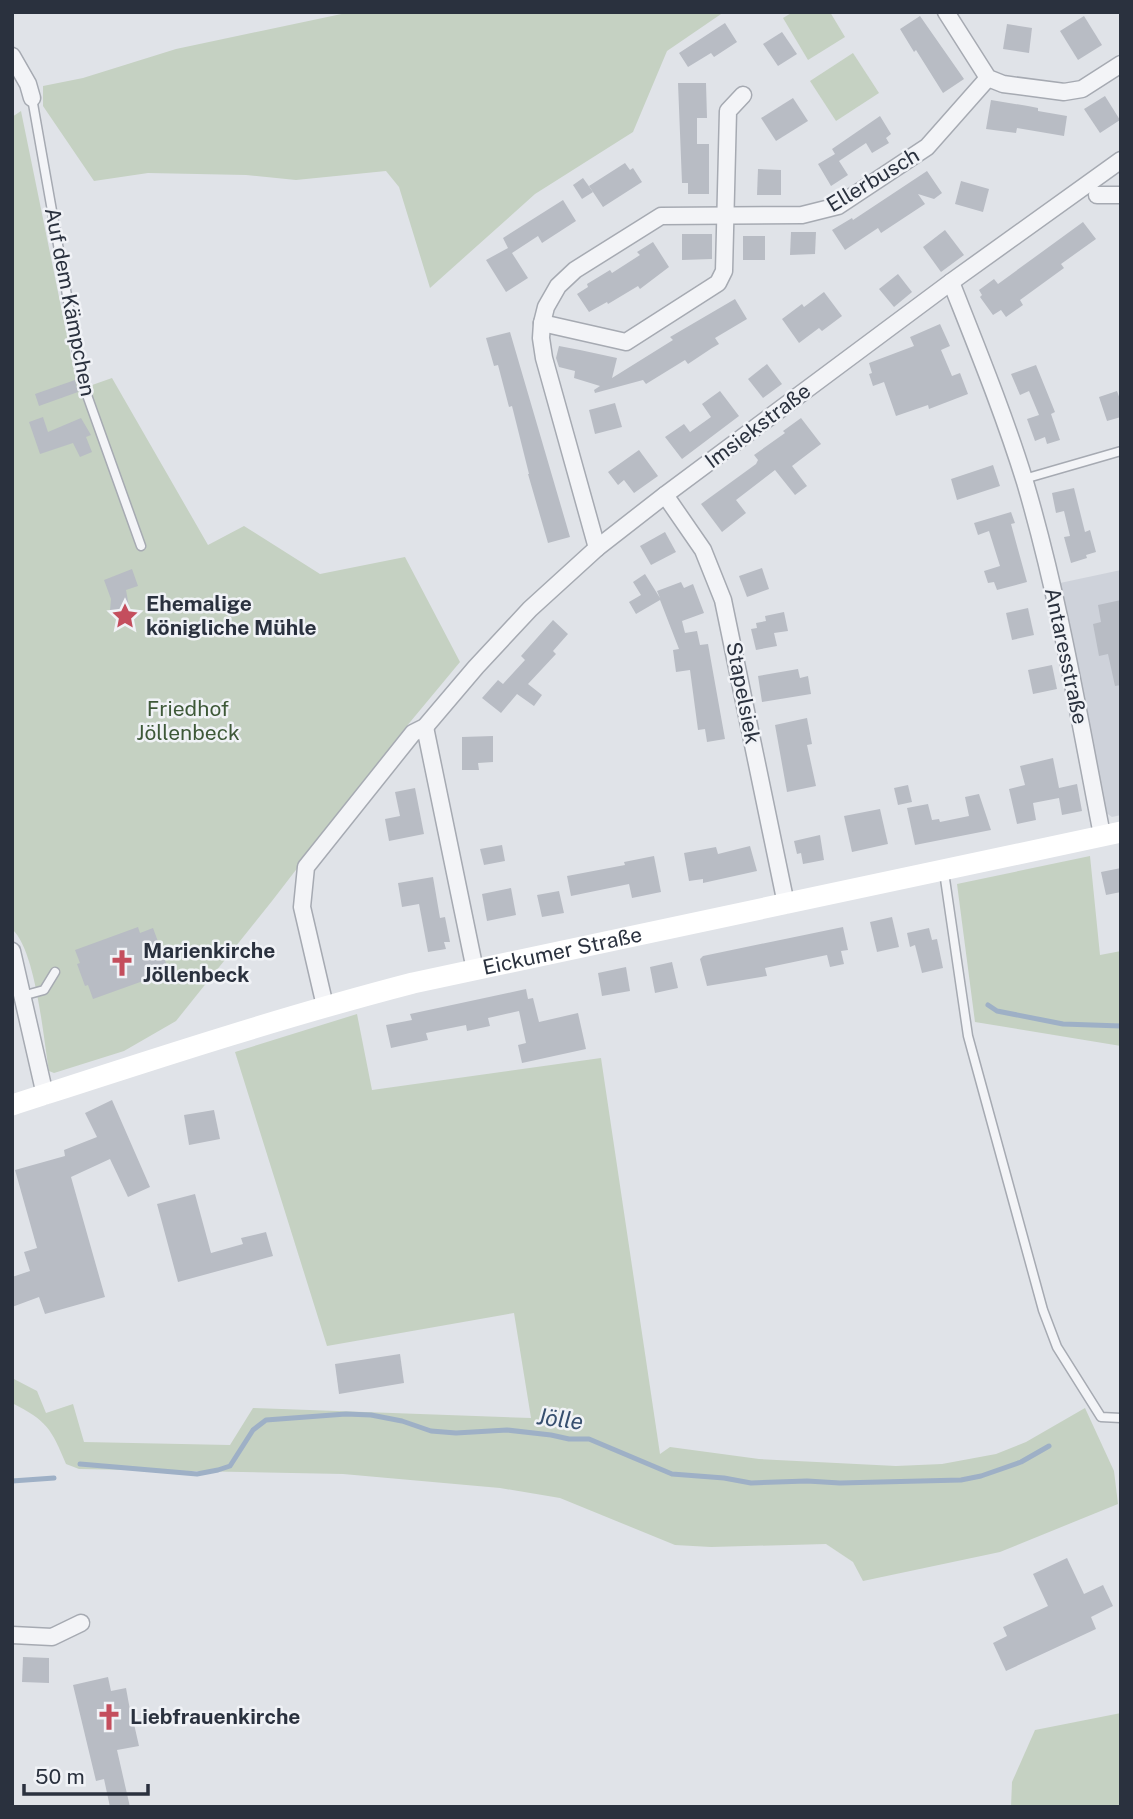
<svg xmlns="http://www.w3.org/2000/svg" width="1133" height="1819" viewBox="0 0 1133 1819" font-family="'Public Sans',sans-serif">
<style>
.built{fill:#ced2da}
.green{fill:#c5d1c2}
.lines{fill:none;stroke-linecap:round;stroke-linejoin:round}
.stream{stroke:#9eb0c6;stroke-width:5}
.building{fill:#b8bcc4}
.lane-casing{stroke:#a6aab2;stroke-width:11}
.street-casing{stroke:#a6aab2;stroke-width:19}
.lane{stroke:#f3f4f7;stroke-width:8}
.street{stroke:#f3f4f7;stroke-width:16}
.secondary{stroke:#fff;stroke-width:21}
.labels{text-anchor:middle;stroke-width:5;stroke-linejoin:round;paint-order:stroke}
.street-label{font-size:21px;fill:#2a313e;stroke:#f0f2f6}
.poi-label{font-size:21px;font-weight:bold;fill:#2a313e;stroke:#f0f2f6;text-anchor:start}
.park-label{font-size:21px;fill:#3e5938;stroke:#f0f2f6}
.water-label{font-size:23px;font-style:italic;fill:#374f6f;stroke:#f0f2f6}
</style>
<rect width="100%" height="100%" fill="#e0e3e8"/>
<path class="built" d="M1121,570V815L1112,817L1105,812L1060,583Z"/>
<g class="green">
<path d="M351,12H724L667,51L633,132L535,194L430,288L399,187L386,171L296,180L246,175L148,173L94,181L43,106V86L83,78L176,49Z"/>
<path d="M793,12H830L845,37L808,60L783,18Z"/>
<path d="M853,53L879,93L836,121L810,81Z"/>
<path d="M21,111L78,390L112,378L208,545L244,526L320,574L405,557L460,662L406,727L272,901L176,1021L124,1051L54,1073L49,1071C43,1036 36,951 12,929V117Z"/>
<path d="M1090,856L1100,955L1121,951V1046L975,1022L957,884Z"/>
<path d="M357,1014L372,1090L601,1058L660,1454L670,1447L759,1459L896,1466L942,1464L996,1454L1026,1442L1085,1408L1114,1471L1118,1504L1000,1552L863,1581L853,1562L826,1544L711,1547L675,1545L560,1498L500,1488L343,1474L79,1469L66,1464C51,1428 47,1421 12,1403V1378L37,1391L46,1413L73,1404L84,1442L230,1445L253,1408L531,1418L514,1313L327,1346L235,1052Z"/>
<path d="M1121,1713V1807H1011L1012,1782L1035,1730Z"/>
</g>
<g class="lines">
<g class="stream">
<path d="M988,1005L997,1011L1063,1024L1121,1026"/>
<path d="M80,1464L197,1474L218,1470L230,1466L253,1430L266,1420L346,1414L371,1415L402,1421L431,1431L456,1433L507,1430L551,1435L569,1439H589L672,1474L724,1478L751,1483L807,1481L840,1483L961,1480L981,1476L1021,1462L1049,1446"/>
<path d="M12,1481L54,1478"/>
</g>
</g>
<g class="building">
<path d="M920,16L964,79L943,93L916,50L914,52L900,29Z"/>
<path d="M1084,16L1102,45L1078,60L1060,31Z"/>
<path d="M725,23L737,42L714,57L711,53L688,67L679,53Z"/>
<path d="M1007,24L1032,28L1029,53L1003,49Z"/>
<path d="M782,32L797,54L778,66L763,44Z"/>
<path d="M678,83H706L707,118H697V144H709V194H688V183H682Z"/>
<path d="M1105,96L1120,120L1100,133L1084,109Z"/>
<path d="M793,98L808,121L776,141L761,118Z"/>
<path d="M991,100L1028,106L1038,108V111L1067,116L1064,136L1017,128L1016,133L986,129Z"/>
<path d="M880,116L891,134L886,138L889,143L872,153L866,143L839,161L848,175L831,186L818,164L835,154L832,149Z"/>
<path d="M625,163L630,170L633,168L642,182L603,207L589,186Z"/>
<path d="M758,169L781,170V195H757Z"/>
<path d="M927,171L942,193L934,199L918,194L925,204L881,233L878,228L845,250L832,230L852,218L853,220Z"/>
<path d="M583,178L593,192L582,199L573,185Z"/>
<path d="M961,181L989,189L983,212L955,204Z"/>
<path d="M563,200L576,221L542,243L538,236L512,253L528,278L506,292L486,260L508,248L503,238Z"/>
<path d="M1083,222L1096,239L1061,264L1064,268L1020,300L1023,305L1006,317L1001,310L993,315L980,297L982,295L979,290L994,279L998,284Z"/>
<path d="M945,230L964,255L941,272L923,247Z"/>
<path d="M791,232H816L815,254L790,255Z"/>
<path d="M682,234H712V259L682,260Z"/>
<rect x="743" y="236" width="22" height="24"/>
<path d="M653,242L669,267L640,289L638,286L608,304L607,302L589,312L577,294L588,287L587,284L610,270L612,273L640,255L637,252Z"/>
<path d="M898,274L912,292L894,307L879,289Z"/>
<path d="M824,292L842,316L822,331L819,328L799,343L782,319L802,304L804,307Z"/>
<path d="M735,299L747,319L715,338L719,344L712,348L688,364L685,360L646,384L643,380L595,393L594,390L600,386L574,378L575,371L559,367L556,358L559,346L580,350L617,358L612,378L673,340L670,337Z"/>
<path d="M940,324L950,346L941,350L952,376L960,373L968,394L929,409L928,405L896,416L884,382L873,386L869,374L872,373L869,363L914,346L910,337Z"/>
<path d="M510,332L570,537L548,543L528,474H529L512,406L509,407L498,365L494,366L486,338Z"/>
<path d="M767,364L782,384L763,398L748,379Z"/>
<path d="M1036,365L1055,412L1051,414L1060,440L1047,444L1045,437L1035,441L1027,419L1039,415L1029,391L1020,395L1011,374Z"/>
<path d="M75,380L78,392L39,406L35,394Z"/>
<path d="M720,391L739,416L682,459L665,437L684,424L690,432L711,417L702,404Z"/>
<path d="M1117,391L1121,402V417L1107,421L1099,397Z"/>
<path d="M615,403L622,427L595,434L589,410Z"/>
<path d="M43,417L48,432L81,418L91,435L86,437L92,452L80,457L73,443L40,454L29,422Z"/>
<path d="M801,418L821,444L792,466L807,486L795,495L775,470L736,500L746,513L722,532L701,504L756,464L758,460L754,455L785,433L783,431Z"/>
<path d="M639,450L658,476L634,493L624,480L618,485L608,472Z"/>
<path d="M993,465L1000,486L957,500L951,479Z"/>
<path d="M1074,488L1085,532L1090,530L1096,552L1086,555L1087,558L1071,563L1064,537L1070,536L1064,511L1056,513L1052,493Z"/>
<path d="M1011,512L1015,523L1011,524L1027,582L997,590L994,582L988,583L984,571L1000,566L989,531L978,535L974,523Z"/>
<path d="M665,532L676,552L651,565L640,546Z"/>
<path d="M762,568L769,589L747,597L739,576Z"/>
<path d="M132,569L138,586L126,590L130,612L119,618L110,611L111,599L104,580Z"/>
<path d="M645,574L660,598L657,591L681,582L684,588L693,584L704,613L682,621L685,633L697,631L700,645L708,644L725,739L707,742L705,729L698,730L690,670L676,672L673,650L679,649L660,600L636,614L629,602L641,595L633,582Z"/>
<path d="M1121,600V685L1115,686L1108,654L1099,656L1093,624L1101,622L1098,605Z"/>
<path d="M1028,608L1034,635L1012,640L1006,613Z"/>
<path d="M784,612L788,631L774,633L777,646L756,650L751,629L757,628L756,623L766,621L765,616Z"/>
<path d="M553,620L568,634L553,651L556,654L528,684L542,695L534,706L517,694L501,713L482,698L498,680L503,684L525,660L521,656Z"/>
<path d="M1052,665L1057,689L1033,694L1028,670Z"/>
<path d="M798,669L800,678L808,676L811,694L762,702L758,676Z"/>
<path d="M807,718L812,744L807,745L816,786L787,792L775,725Z"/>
<path d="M493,736V762L478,763L479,770H462V737Z"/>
<path d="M1053,758L1059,788L1077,784L1082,811L1062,815L1059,798L1033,803L1036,820L1017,824L1009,789L1025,785L1020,766Z"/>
<path d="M908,785L912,802L898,805L894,788Z"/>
<path d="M415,788L424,834L389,841L385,819L400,816L395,792Z"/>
<path d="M979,794L991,830L915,845L907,808L928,804L932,820L939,819L940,822L969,816L965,797Z"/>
<path d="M880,809L888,844L852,852L844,816Z"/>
<path d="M820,835L824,860L803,864L801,853L797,854L794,841Z"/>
<path d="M502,845L505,861L484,865L480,849Z"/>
<path d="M750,846L757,871L703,883V879L689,881L684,853L716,847L718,854Z"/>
<path d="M654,856L661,892L632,898L629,884L571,896L567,876L625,865L624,862Z"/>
<path d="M1121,868V892L1106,895L1101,872Z"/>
<path d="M433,877L440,918L445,917L450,942H444L446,949L428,952L419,904L402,907L398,883Z"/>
<path d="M511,888L516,915L487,921L482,894Z"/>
<path d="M559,891L564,913L542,917L537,895Z"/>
<path d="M892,917L899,947L877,952L870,922Z"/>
<path d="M138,927L140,933L153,928L167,966L155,970L157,976L93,999L88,985L85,986L77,964L80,963L75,950Z"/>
<path d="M843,927L848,950L841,951L844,964L830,967L827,955L765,968L767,976L707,986L700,959L703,956Z"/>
<path d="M929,928L932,940L937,939L943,968L922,973L915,945L910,947L907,933Z"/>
<path d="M672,962L678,988L655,993L650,967Z"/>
<path d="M626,967L630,991L602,996L598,973Z"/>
<path d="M526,989L528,999L533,998L539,1022L578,1013L586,1049L522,1063L518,1045L526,1043L519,1011L488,1018L490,1026L467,1031L466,1025L426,1033L428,1040L391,1048L386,1025L412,1020L410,1014Z"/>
<path d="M112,1100L150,1187L128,1197L110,1159L71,1177L105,1297L45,1314L39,1297L12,1307V1277L30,1271L24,1252L37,1248L15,1170L65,1156L64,1150L97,1137L85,1113Z"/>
<path d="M214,1110L220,1139L189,1145L184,1115Z"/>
<path d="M195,1194L211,1253L243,1244L241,1238L266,1232L273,1256L178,1282L157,1204Z"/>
<path d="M400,1354L404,1383L339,1394L335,1364Z"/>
<path d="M1067,1558L1084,1594L1103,1585L1113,1606L1091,1617L1096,1629L1006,1671L993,1643L1007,1636L1003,1627L1048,1606L1033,1574Z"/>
<path d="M23,1657L49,1658V1683L22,1682Z"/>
<path d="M108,1677L111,1691L126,1688L130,1710L134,1709L137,1723L134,1724L139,1746L117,1750L130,1807H110L104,1779L96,1781L73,1685Z"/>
</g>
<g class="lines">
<defs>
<g id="lane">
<path d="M32,98L79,363L87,395L141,546"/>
<path d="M1024,479L1121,451"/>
<path d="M944,872L968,1036L1043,1310L1057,1347L1101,1417L1121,1418"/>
<path d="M22,996L44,990L55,972"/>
</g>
<g id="street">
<path d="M946,12L988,78L1003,84L1064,92L1082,89L1121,64"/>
<path d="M12,56L28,84L32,98"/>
<path d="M1097,195H1121"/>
<path d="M951,282C977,348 1004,414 1025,482C1059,597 1079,717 1102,835"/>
<path d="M542,323L626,342L718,283L724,271L728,111L743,95"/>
<path d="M665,495L703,550L723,600L786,904"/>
<path d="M597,548L544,358L541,338L542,323L546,307L558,286L575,270L661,216L802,215L838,206L927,147L988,78"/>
<path d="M425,727L475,970"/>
<path d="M12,951L45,1095"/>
<path d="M325,1006L302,907L306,867L413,733L425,727L476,667L530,609L597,548L665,495L951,282L1121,160"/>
<path d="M12,1635L52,1637L81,1623"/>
</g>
</defs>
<use href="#lane" class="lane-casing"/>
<use href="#street" class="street-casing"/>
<use href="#lane" class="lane"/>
<use href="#street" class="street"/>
<path class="secondary" id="s1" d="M12,1105C145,1062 278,1018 413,983L1121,832"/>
</g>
<defs>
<symbol id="sight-bare" viewBox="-9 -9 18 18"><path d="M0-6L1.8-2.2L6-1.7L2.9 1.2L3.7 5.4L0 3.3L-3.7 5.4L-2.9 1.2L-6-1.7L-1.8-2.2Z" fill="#c44e5d" stroke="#f0f2f6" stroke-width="2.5" paint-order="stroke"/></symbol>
<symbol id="church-bare" viewBox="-9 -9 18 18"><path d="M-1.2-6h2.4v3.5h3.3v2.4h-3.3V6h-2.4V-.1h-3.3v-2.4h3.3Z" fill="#c44e5d" stroke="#f0f2f6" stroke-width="2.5" paint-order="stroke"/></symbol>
</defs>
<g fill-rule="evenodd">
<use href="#sight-bare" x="106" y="597" width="38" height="38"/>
<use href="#church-bare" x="103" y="944" width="38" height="38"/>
<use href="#church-bare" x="90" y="1698" width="38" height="38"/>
</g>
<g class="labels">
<g class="street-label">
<text transform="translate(873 180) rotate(-31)" y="7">Ellerbusch</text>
<text transform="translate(70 302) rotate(79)" y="7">Auf dem Kämpchen</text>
<text transform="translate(758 426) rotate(-37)" y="7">Imsiekstraße</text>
<text transform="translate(1066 656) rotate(78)" y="7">Antaresstraße</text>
<text transform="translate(743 693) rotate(79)" y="7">Stapelsiek</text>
<text dy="7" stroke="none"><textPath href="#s1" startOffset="572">Eickumer Straße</textPath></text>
</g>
<g class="poi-label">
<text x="146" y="611">Ehemalige<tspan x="146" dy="24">königliche Mühle</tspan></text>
<text x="143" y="958">Marienkirche<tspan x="143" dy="24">Jöllenbeck</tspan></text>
<text x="130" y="1724">Liebfrauenkirche</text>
</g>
<g class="park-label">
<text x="188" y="716">Friedhof<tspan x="188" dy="24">Jöllenbeck</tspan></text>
</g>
<g class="water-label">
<text transform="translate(560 1419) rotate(7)" y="8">Jölle</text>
</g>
</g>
<rect width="1133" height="1819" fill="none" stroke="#2a313e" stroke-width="28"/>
<path d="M24 1784v10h124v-10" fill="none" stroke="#2a313e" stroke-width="3.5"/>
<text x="35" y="1784" font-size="21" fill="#2a313e" stroke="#f0f2f6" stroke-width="5" paint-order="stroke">50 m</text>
</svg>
